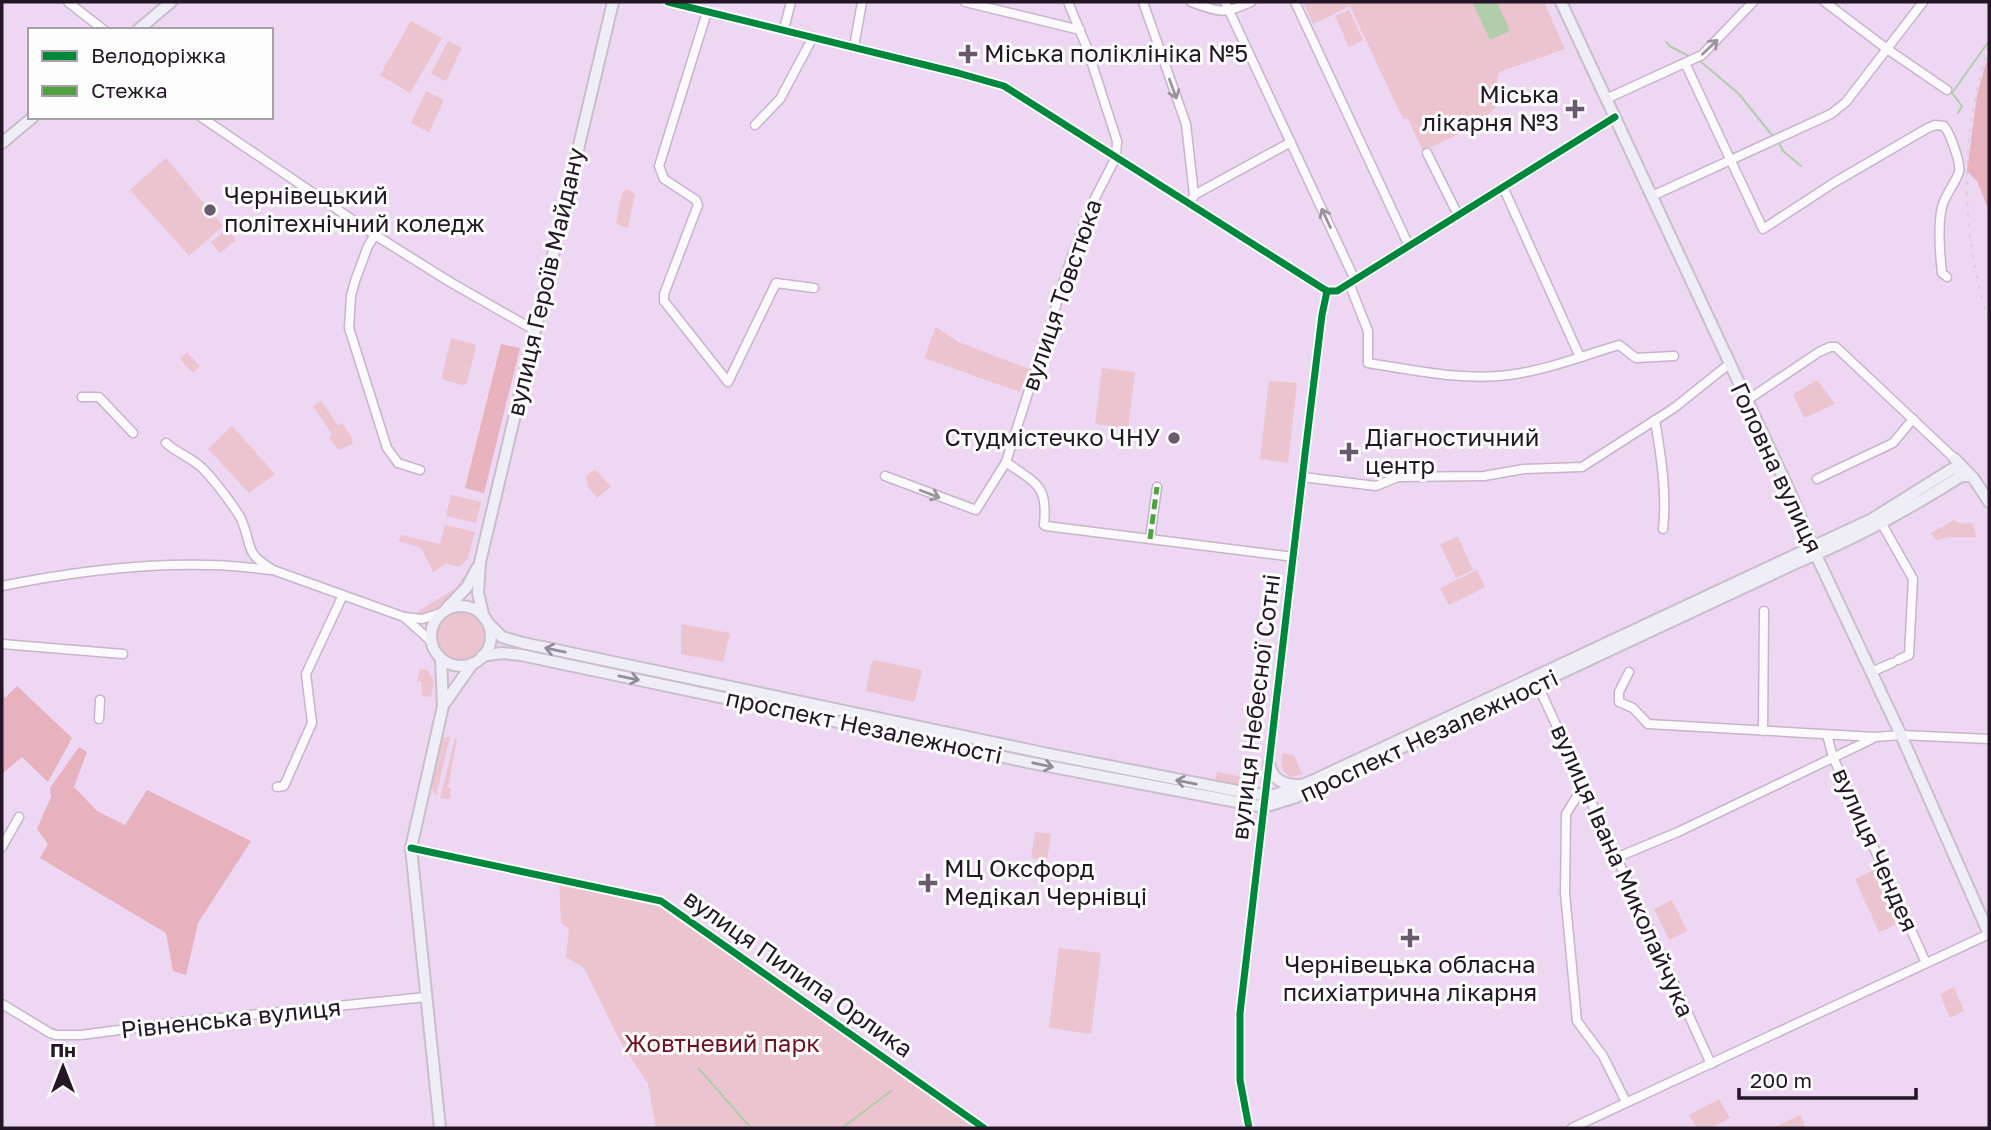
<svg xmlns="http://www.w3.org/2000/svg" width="1991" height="1130" viewBox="0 0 1991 1130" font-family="'Golos Text',sans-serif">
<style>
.green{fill:#ebc4cf}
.forest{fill:#e7b1bd}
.water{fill:#b2cdab}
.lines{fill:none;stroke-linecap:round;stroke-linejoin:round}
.stream{stroke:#b2cdab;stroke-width:2}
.minor-casing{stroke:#c6b5ca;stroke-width:11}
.major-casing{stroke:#c9becb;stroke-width:14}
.minor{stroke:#fcf9fd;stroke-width:8}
.major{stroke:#efeef6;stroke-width:10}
.rail{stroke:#d6cfd7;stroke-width:2;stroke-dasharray:3.5 7;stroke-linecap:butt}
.quiet{stroke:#50a142;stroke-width:5;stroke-dasharray:10 5;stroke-linecap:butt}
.cycleway-casing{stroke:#fdfdfd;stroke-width:11}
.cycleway{stroke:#00873e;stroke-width:7}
.oneway{stroke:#9b939d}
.oneway2{stroke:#948d99}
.poi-dot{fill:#6a5a6e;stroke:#fdfdfd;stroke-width:2.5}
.labels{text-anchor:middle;stroke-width:6;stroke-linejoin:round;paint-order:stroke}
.poi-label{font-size:24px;fill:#241627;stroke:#fdfdfd;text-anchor:start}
.street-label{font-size:24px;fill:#241627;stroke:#fdfdfd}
.park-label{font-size:24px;fill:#6f101f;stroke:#fdfdfd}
</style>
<rect width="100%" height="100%" fill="#edd7f2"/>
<g class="green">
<path d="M1303,2H1544L1565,49L1499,72L1496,89L1501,99C1486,125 1449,138 1423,151L1408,119H1403L1350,6L1313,24Z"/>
<path d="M1349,10L1363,40L1349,47L1335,16Z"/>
<path d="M411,21L442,38L410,93L380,75Z"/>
<path d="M448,41L462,48L446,81L431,74Z"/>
<path d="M426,91L444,100L429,132L411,123Z"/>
<path d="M166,158L223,226L189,256L130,190Z"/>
<path d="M627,189L635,194L628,228L621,226L616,223L622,193Z"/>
<path d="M227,229L236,240L220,253L211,242Z"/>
<path d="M936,327L958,342L1029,369L1020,392L924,358Z"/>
<path d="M451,338L474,344L476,346L467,383L463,385L444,380L442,376Z"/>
<path d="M187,352L200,366L193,373L180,359Z"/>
<path d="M1102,368L1135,372L1128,428L1095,424Z"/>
<path d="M1817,380L1835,404L1804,418L1793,394Z"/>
<path d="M1269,381L1297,383L1288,463L1260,459Z"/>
<path d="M321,401L338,426L342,423L351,436L353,444L339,450L329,438L332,434L313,406Z"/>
<path d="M232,426L275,474L249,493L208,449Z"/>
<path d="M595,469L611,487L597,498L588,487L586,476Z"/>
<path d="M451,495L481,502L476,523L446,516Z"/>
<path d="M1954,520L1961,524L1972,523L1977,537H1950L1936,540L1931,533Z"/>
<path d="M445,525L475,532L468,558L460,567L446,564L433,572L421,548L399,541L401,535L440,544Z"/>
<path d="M1458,537L1473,570L1456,578L1440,544Z"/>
<path d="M1477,570L1485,587L1449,605L1440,588Z"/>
<path d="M463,577L468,578L460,593L420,618L417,612L456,588Z"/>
<circle cx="462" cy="637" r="25"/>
<path d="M681,624L730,633L723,662L681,654Z"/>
<path d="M874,660L922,670L915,700L913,702L866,691L871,664Z"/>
<path d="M602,665L766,699L768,702L601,668Z"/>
<path d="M420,669L427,670L434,681L431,697L422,696L421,682L417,681Z"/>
<path d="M788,704L1021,753L1022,754L785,706Z"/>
<path d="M445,737H450L436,796L431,787L442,739Z"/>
<path d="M455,738L457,740L448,787L451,789L450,798L447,799L440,798Z"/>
<path d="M1282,753L1294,755L1302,774L1292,777C1280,773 1281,764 1282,753Z"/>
<path d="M1217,772L1247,778L1245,787L1215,781Z"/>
<path d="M1035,832L1051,834L1047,860L1031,858Z"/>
<path d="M1878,868L1903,922L1879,932L1855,879Z"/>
<path d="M559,879L661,901L986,1128H656L648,1084L620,1041L584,968L566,957L569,929L561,923Z"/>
<path d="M1672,900L1687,931L1669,940L1654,909Z"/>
<path d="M1059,948L1101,953L1091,1034L1049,1028Z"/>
<path d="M1954,987L1964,1011L1950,1018L1940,994Z"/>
<path d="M1719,1099L1730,1118L1711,1128H1697L1689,1115Z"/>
<path d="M1800,1115L1806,1128H1775V1127Z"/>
</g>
<g class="forest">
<path d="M1989,52V212L1977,181L1967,171L1977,95Z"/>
<path d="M501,344L520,348L484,493L465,488Z"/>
<path d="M17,686L72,738L48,782L22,757L2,774V696L5,698Z"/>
<path d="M79,747L87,752L74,787L97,811L125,825L147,790L251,841L198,923L186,975L173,971L166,933L40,858L48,844L37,829L51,797L50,788Z"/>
</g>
<path class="water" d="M1472,2H1497L1510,31L1490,40Z"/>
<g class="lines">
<g class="stream">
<path d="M1666,42L1671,47L1687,55"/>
<path d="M1700,61L1738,93L1772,135"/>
<path d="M1958,113L1962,106L1952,93L1989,41"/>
<path d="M1779,143L1783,151L1801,166"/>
<path d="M699,1069L751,1128"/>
<path d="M842,1128L891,1091"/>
</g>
<defs>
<g id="minor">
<path d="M68,2L104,30"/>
<path d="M668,2L958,73L1004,86L1327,291H1337L1615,117"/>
<path d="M965,2L1080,30"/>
<path d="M1143,2L1186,124L1194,195L1190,204"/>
<path d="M1191,2C1220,12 1222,15 1251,2"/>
<path d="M1225,2L1355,280"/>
<path d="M1295,2L1409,246"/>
<path d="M1825,2L1887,49L1947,90"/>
<path d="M707,12L659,166L664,179L696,200L698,205L664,294V301L728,382L776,283L814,288"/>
<path d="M784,29L791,2"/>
<path d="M854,47L862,2"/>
<path d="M1685,63L1763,229L1835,182L1926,129L1935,125L1944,126C1950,133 1961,163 1959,172C1955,184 1945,195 1942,207C1938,224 1940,255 1942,273L1947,277"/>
<path d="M1606,99L1702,55L1753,2"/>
<path d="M201,117L375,235L450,282L534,330"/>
<path d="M755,125L780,99L813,37"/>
<path d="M1427,153L1458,215"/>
<path d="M1503,187L1580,357"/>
<path d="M1194,195L1291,142"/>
<path d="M1652,196L1831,114L1846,102L1923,2"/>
<path d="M375,235L368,246L355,281L351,296L349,328L387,448L398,463L420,470"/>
<path d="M1349,283L1368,331V363C1414,370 1462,381 1509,375C1547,370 1582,356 1619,345L1636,358L1674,356"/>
<path d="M82,397H99L133,433"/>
<path d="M1746,401L1819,352L1830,347H1836L1955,459"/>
<path d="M1655,420C1661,456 1667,493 1663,529"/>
<path d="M166,443C177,453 192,458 202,468C211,476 238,511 242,521C253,549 244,552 273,570L404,617L432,642"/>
<path d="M1006,462C1036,484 1048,484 1044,525L1046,526L1294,557"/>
<path d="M885,476L976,510L1006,462L1070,262L1091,206L1116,157L1117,141L1087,48L1068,2"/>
<path d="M1302,477L1376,486L1398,477L1484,476L1524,469L1582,467L1674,408L1729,364"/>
<path d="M1817,479L1893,443L1913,419"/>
<path d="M1882,524L1913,579L1909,655L1898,660"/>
<path d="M1150,539L1157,487"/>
<path d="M2,586C86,569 185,558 270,570"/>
<path d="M404,617L422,619L441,613"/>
<path d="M2,644L123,654"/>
<path d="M1629,672L1619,692V702L1633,708L1648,724L1875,737L1901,735L1989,739"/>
<path d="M1871,672L1892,663"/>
<path d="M1536,681L1711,1064"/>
<path d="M99,719L100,700"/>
<path d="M1763,731L1764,611"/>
<path d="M1827,735L1833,757L1926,963"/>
<path d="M277,787L284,786L312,723L306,674L343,595"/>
<path d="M1585,790L1579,793L1566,814L1565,893L1577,1021L1603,1056L1626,1102"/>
<path d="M2,847L19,817"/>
<path d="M411,848L661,901L984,1128"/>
<path d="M1618,857L1678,832L1872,739"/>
<path d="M2,1004L50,1033L56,1035H81L180,1022L426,997"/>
<path d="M1249,1128L1240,1080V1013L1305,454L1322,315L1327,291"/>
<path d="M1572,1128L1989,934"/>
</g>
<g id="major">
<path d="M1561,2L1789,490L1816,555L1901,735L1989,934"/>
<path d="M138,30L171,2"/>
<path d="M2,143L33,117"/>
<path d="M1955,459L1974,479L1989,502"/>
<circle cx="461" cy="636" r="30"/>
<path d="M447,608L467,587L477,568"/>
<path d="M484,618L478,593L480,562L613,2"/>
<path d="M487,622L502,637L523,643L1048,754L1253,794L1275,795L1312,781L1872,519L1952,469L1963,468"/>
<path d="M482,656L502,653L521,655L1032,763L1264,807L1296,797L1798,562C1857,538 1908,510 1961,476H1970"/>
<path d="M444,704L473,663"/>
<path d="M1269,764C1273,780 1283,785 1299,785"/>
<path d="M440,1128L411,848L443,706L441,659"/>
</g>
</defs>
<use href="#minor" class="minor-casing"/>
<use href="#major" class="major-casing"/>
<use href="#minor" class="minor"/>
<use href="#major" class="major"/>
<path class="rail" d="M1989,47C1959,135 1960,233 1989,321"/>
<path class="quiet" d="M1150,539L1157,487"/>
<defs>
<g id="cycleway">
<path d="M668,2L958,73L1004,86L1327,291H1337L1615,117"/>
<path d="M411,848L661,901L984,1128"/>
<path d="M1249,1128L1240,1080V1013L1305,454L1322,315L1327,291"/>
</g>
</defs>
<use href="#cycleway" class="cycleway-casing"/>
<use href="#cycleway" class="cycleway"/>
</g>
<defs><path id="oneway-shaft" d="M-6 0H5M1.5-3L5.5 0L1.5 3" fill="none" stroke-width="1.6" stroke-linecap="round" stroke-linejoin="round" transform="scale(1.75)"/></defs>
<g class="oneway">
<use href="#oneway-shaft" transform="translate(1710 47) rotate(-43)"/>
<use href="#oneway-shaft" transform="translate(1173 89) rotate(70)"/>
<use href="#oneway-shaft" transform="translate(1326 218) rotate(-115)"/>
<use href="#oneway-shaft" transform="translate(930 494) rotate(21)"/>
</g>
<g class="oneway2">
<use href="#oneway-shaft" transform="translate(555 650) rotate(-168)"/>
<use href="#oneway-shaft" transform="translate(629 678) rotate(12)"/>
<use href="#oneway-shaft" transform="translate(1043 765) rotate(12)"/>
<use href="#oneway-shaft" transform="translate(1186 782) rotate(-169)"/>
</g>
<g class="poi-dot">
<path d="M964.5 43.5h7v7h7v7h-7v7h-7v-7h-7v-7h7z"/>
<path d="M1571.5 98.5h7v7h7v7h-7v7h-7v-7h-7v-7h7z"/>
<circle cx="210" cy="210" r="7"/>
<circle cx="1174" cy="438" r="7"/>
<path d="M1345.5 441.5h7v7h7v7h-7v7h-7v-7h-7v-7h7z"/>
<path d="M924.5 872.5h7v7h7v7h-7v7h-7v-7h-7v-7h7z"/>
<path d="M1406.5 927.5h7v7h7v7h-7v7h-7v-7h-7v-7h7z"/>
</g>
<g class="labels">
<g class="poi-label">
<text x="984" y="62">Міська поліклініка №5</text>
<text x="1559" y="103" text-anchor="end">Міська<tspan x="1559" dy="28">лікарня №3</tspan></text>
<text x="224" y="204">Чернівецький<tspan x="224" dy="28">політехнічний коледж</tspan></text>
<text x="1160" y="446" text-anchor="end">Студмістечко ЧНУ</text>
<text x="1365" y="446">Діагностичний<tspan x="1365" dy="28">центр</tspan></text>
<text x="944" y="877">МЦ Оксфорд<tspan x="944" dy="28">Медікал Чернівці</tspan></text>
<text x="1410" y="973" text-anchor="middle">Чернівецька обласна<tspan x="1410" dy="28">психіатрична лікарня</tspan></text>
</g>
<g class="street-label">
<text transform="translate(546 282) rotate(-77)" y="8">вулиця Героїв Майдану</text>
<text transform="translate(1062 295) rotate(-71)" y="8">вулиця Товстюка</text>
<text transform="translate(1776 468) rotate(65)" y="8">Головна вулиця</text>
<text transform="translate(1256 707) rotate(-83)" y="8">вулиця Небесної Сотні</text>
<text transform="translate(864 727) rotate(12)" y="8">проспект Незалежності</text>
<text transform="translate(1429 736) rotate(-25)" y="8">проспект Незалежності</text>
<text transform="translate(1875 850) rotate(66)" y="8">вулиця Чендея</text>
<text transform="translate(1622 871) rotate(66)" y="8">вулиця Івана Миколайчука</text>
<text transform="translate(798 974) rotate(35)" y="8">вулиця Пилипа Орлика</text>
<text transform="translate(231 1019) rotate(-6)" y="8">Рівненська вулиця</text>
</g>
<g class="park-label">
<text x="722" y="1052">Жовтневий парк</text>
</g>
</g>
<rect width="1991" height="1130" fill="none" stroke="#241627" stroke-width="7"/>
<rect x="28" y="28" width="245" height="91" fill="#fdfdfd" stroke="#a6a1a7" stroke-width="2"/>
<rect x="42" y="51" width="35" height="10" fill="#00873e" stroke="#a6a1a7" stroke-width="2"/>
<text x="91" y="63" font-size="21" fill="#241627">Велодоріжка</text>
<rect x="42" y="86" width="35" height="10" fill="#50a142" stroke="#a6a1a7" stroke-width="2"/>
<text x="91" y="98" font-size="21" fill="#241627">Стежка</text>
<g transform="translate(63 1067)" stroke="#fdfdfd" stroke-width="5" paint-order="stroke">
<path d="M0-5L12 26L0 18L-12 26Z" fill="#241627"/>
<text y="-10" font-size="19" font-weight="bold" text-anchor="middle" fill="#241627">Пн</text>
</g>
<path d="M1739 1088v10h177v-10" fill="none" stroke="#241627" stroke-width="3.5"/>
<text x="1750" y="1088" font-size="21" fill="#241627" stroke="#fdfdfd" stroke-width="5" paint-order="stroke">200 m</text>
</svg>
